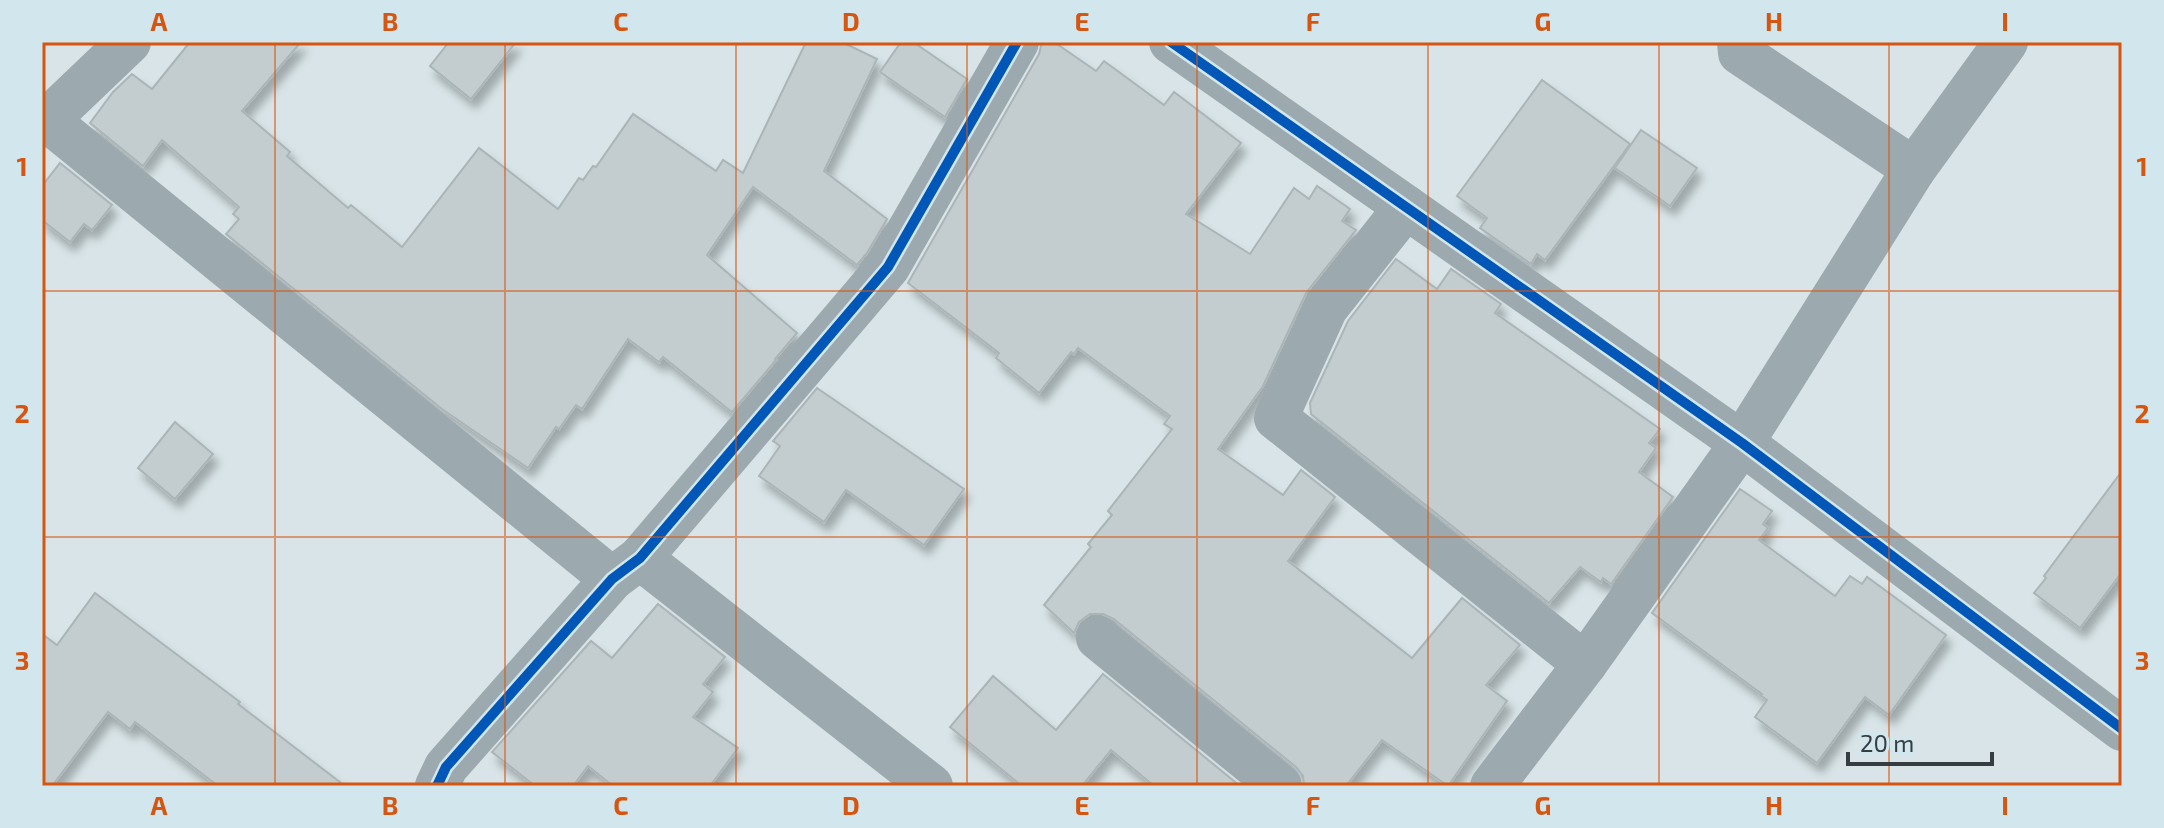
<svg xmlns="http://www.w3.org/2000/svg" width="2164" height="828" viewBox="0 0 2164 828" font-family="'Exo 2',sans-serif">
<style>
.building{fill:#c3cdd0;stroke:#abb4b6;stroke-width:2;filter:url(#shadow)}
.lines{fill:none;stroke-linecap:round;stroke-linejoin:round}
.minor{stroke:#9ca9ae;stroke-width:44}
.cycleway-casing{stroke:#d2e7ed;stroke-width:15}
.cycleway{stroke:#0057b8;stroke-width:10}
.grid{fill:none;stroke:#d65611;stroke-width:2;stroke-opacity:0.55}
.neatline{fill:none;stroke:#d65611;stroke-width:3}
.grid-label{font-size:26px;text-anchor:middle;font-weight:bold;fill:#d65611}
</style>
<defs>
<filter id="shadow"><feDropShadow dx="5" dy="9" stdDeviation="4" flood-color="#0004"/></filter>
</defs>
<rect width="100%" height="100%" fill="#d8e4e7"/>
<g class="building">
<path d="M190,42H301L242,111L290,152L287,156L348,208L351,205L402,247L479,148L558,209L579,178L583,180L593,166L596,167L633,114L716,171L723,160L743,173L806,42H842L877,59L824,171L887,219L867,253L857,265L753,187L707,255L797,333L775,359L776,360L732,412L663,357L659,362L628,339L582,409L576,405L559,429L556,427L528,468L442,409L226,234L239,219L233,214L239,207L162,140L143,166L90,123L113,92L132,74L152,89Z"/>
<path d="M449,42H516L471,99L430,66Z"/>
<path d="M901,42H913L967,79L945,117L880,72Z"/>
<path d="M1042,42H1054L1096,71L1104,61L1164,105L1174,92L1241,143L1186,214L1250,254L1294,188L1309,199L1317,186L1350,209L1342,221L1356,230L1306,293L1263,386L1218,449L1283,495L1301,470L1335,497L1288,561L1412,658L1462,598L1520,645L1486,685L1507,701L1448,786L1382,740L1346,786H1304L1303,776L1296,767L1114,619L1103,614H1090L1079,622L1074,633L1044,605L1091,547L1088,544L1112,515L1108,511L1172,429L1164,424L1170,416L1078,348L1074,354L1071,352L1039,393L996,358L999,353L908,283L1039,54Z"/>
<path d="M1542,80L1630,144L1545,260L1537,254L1531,264L1480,228L1487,218L1457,196Z"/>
<path d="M1641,130L1697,168L1670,206L1615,168Z"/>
<path d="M60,163L112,205L92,230L84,224L70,242L42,220V186Z"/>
<path d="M1396,259L1437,289L1451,269L1501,304L1495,313L1660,429L1649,443L1656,448L1639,472L1673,497L1611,584L1603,578L1601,582L1580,567L1549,603L1311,414L1310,403L1348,321Z"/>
<path d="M817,388L964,489L924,545L846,490L824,522L759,476L780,446L773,441Z"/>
<path d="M175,422L213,454L175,499L138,468Z"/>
<path d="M2122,471V572L2080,628L2034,593L2046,578L2044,576Z"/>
<path d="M1740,489L1772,511L1763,524L1768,528L1759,540L1835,596L1850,576L1862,584L1867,577L1946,635L1889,715L1865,697L1817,763L1755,717L1767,700L1760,695L1762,694L1652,613Z"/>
<path d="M95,593L240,702L238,704L345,786H218L135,722L130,729L108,712L52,786H42V634L57,645Z"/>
<path d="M658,604L725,657L703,684L713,692L693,717L738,748L710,786H613L588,766L573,786H535L492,752L591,641L612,658Z"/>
<path d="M1103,674L1240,786H1154L1111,750L1082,786H1022L950,727L993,676L1056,730Z"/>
</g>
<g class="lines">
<g class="minor">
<path d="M1171,42L1742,443L2122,729"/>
<path d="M1739,42L1740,53L1914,169"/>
<path d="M42,116L612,579"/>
<path d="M42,125L129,42"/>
<path d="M1406,207L1326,308L1276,418L1585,664"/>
<path d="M640,558L931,786"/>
<path d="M1098,638L1280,786"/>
<path d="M437,786L446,767L612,579L640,558L888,267L1017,42"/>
<path d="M1492,786L1585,664L1742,443L1914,169L2006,42"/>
</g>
<defs>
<g id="cycleway">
<path d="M1171,42L1742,443L2122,729"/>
<path d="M437,786L446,767L612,579L640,558L888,267L1017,42"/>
</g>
</defs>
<use href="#cycleway" class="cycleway-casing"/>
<use href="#cycleway" class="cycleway"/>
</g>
<path class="grid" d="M275,42V786M505,42V786M736,42V786M967,42V786M1197,42V786M1428,42V786M1659,42V786M1889,42V786M42,291H2122M42,537H2122"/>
<rect width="2164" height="828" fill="none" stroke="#d2e7ed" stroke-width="88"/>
<path d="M1848 752v12h144v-12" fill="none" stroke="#353d40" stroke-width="4"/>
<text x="1860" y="752" font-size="24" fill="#353d40" stroke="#d2e7ed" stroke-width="6" paint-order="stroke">20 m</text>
<rect x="44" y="44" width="2076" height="740" class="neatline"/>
<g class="grid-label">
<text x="159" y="31">A</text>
<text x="390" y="31">B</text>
<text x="621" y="31">C</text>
<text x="851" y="31">D</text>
<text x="1082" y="31">E</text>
<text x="1313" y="31">F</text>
<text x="1543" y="31">G</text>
<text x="1774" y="31">H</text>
<text x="2005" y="31">I</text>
<text x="22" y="176">1</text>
<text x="2142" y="176">1</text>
<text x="22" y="423">2</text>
<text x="2142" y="423">2</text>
<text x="22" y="670">3</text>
<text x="2142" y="670">3</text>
<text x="159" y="815">A</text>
<text x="390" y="815">B</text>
<text x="621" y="815">C</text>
<text x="851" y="815">D</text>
<text x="1082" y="815">E</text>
<text x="1313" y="815">F</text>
<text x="1543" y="815">G</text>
<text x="1774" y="815">H</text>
<text x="2005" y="815">I</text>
</g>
</svg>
